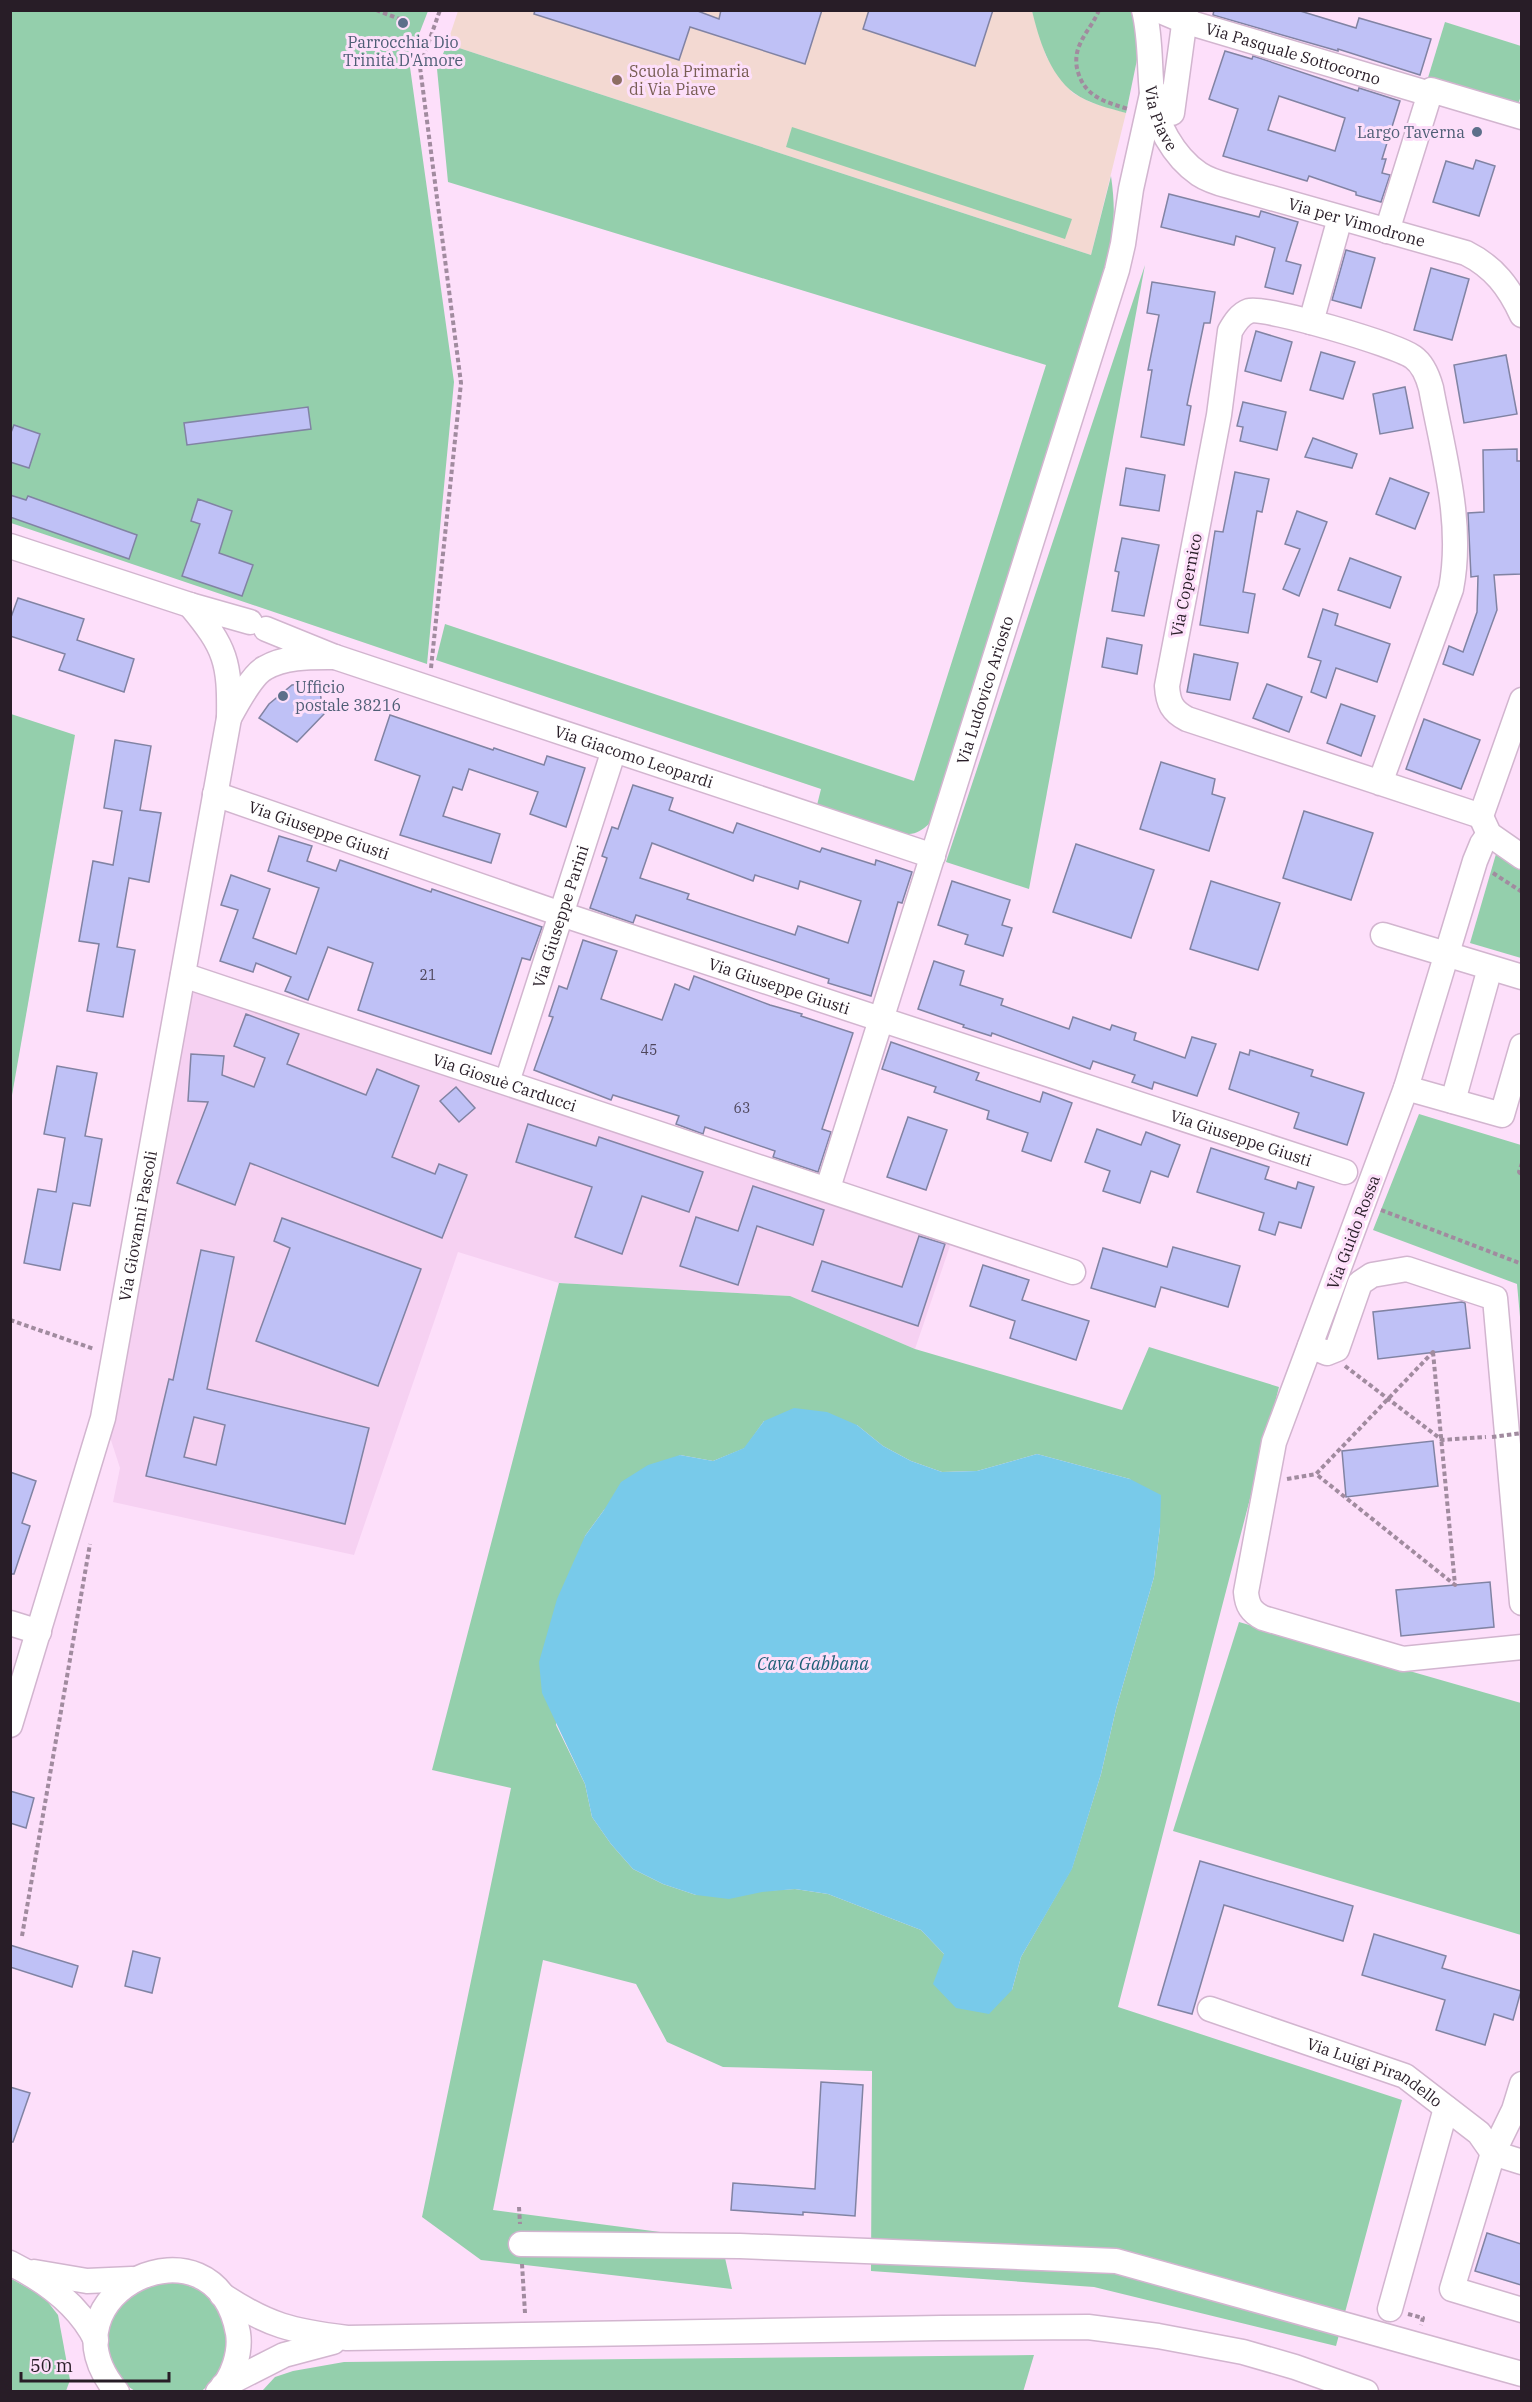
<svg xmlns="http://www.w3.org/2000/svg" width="1532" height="2402" viewBox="0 0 1532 2402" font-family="'IBM Plex Serif',serif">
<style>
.built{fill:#f6d1f2}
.education{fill:#f3d9d2}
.green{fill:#94cfac;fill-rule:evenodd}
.water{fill:#78caea}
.building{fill:#bfc1f6;stroke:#8183a3;stroke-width:1.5;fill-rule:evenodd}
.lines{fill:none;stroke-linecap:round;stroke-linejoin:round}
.minor-casing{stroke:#d2b5cf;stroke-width:27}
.path{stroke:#a18b9f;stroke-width:4;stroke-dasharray:4.5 3;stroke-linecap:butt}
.minor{stroke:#fff;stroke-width:24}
.path-bridge{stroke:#a18b9f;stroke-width:4;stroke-dasharray:4.5 3;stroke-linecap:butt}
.service-dot{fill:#5c6f8a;stroke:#fddffa;stroke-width:2}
.education-dot{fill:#8d6e63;stroke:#fddffa;stroke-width:2}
.labels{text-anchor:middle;stroke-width:6;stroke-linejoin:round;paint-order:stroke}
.number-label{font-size:14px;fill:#4e465b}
.service-label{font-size:16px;fill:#4e5e75;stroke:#fddffa}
.street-label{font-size:16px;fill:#281d27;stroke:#fddffa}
.education-label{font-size:16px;fill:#785e54;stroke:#fddffa;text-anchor:start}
.water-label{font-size:18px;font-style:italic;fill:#1e5f76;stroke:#fddffa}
</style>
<rect width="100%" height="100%" fill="#fddffa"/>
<path class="built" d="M186,980L953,1237L915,1349L790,1296L559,1283L458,1252L354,1555L113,1502L120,1468L107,1428Z"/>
<path class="education" d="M458,11H1032L1046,56L1059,77L1073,93L1090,102L1126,113L1091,255L447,44Z"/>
<g class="green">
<path d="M11,11H428L409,60L454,382L427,664L11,523Z"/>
<path d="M1032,11H1132L1139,50L1126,113C1109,108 1089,104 1074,93C1049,74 1039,39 1032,11Z"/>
<path d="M1445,22L1521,46V95L1517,109L1427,81Z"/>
<path d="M447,44L1091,255L1111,176C1117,217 1113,241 1102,281L930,823C920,832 914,836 901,833L817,805L821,789L436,660L445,624L914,781L1046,365L448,182L437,69Z"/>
<path d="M792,127L1072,219L1065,239L786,147Z"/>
<path d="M1145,265L1029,889L946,862Z"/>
<path d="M11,714L75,735L11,1101L10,714Z"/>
<path d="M1496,854L1521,871V958L1470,943Z"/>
<path d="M1419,1114L1521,1145V1328L1517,1284L1373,1230Z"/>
<path d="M559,1283L790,1296L915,1349L1122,1410L1149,1347L1279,1387L1118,2007L1402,2100L1336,2346L1094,2287L871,2271L872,2071L723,2067L667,2042L636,1984L543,1960L493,2210L721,2240L732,2289L481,2260L422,2217L511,1788L432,1770ZM764,1421L857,1425L883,1446L911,1461L942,1472L977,1471L1037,1454L1130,1479L1160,1527L1154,1577L1116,1709L1101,1774L1072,1868L1021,1957L1012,1990L944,1954L921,1930L828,1894L795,1889L696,1895L663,1884L633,1869L611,1844L592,1817L585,1784L556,1725L585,1536L604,1510L680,1455L713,1461L745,1448Z"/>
<path d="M1239,1622L1521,1703V1935L1173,1831Z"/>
<path d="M10,2278L44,2297L58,2315L70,2380L66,2391H11Z"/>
<path d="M176,2282C192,2286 210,2293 218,2308C234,2337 228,2373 200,2392L135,2391C100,2370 99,2324 128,2299C133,2295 138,2288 143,2286C152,2283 166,2283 176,2282Z"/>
<path d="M1034,2355L1023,2392L262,2391L275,2377L293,2371L344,2362Z"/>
</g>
<path class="water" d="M794,1408L827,1412L857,1425L883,1446L911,1461L942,1472L977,1471L1037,1454L1130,1479L1161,1495L1160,1527L1154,1577L1116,1709L1101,1774L1072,1869L1021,1957L1012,1990L989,2014L956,2008L933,1984L944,1954L921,1930L828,1894L795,1889L762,1892L729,1899L696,1895L663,1884L633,1869L611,1844L592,1817L585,1784L542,1693L539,1662L557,1599L585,1536L604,1510L621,1482L648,1465L680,1455L713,1461L744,1448L764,1421Z"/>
<g class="building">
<path d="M535,10H695L719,19L721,10H822L805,64L690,27L679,60L534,14Z"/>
<path d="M869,10H993L975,66L863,29Z"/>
<path d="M1214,10H1297L1356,28L1359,18L1431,39L1420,75L1338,49V51L1213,15Z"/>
<path d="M1225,51L1252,59L1253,56L1358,91L1359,88L1400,101L1382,159H1386L1382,173L1390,175L1381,202L1356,195V192L1309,176L1307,181L1223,156L1238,109L1209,99ZM1279,96L1345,118L1335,151L1268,130Z"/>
<path d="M1476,160L1495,166L1479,216L1433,202L1446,161L1473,169Z"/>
<path d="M1169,194L1259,217L1261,211L1298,222L1286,261L1301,265L1293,294L1265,287L1275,248L1236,236L1234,245L1161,227Z"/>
<path d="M1346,250L1375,258L1361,308L1332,300Z"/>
<path d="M1431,268L1469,279L1452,340L1414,330Z"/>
<path d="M1152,282L1215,292L1210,323H1204L1187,405L1191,406L1184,445L1141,437L1152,370H1148L1159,315L1147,313Z"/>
<path d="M1256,331L1292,342L1281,381L1245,371Z"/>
<path d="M1321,352L1355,362L1343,399L1310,390Z"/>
<path d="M1506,355L1517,414L1464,423L1454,365Z"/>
<path d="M1405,387L1413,428L1380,434L1373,394Z"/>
<path d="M1243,402L1286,412L1277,450L1240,441L1243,427L1237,426Z"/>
<path d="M308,407L311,429L187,445L184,423Z"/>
<path d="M14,425L40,434L29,468L10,462V435Z"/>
<path d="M1313,438L1357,454L1352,468L1305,457Z"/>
<path d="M1517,449V461H1521V574L1494,575L1497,610L1473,675L1443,664L1449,646L1463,652L1477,612L1478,576L1471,577L1468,513L1484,512L1483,450Z"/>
<path d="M1126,468L1165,475L1159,511L1120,505Z"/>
<path d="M1235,472L1269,479L1262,512L1257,511L1243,592L1255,594L1248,633L1200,625L1215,531L1223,532Z"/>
<path d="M1390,478L1429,493L1415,529L1376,514Z"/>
<path d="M10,495L26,500L28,496L137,535L129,559L10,517Z"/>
<path d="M198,499L232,511L219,553L253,565L242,596L182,576L200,524L191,521Z"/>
<path d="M1297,511L1327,522L1299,596L1283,589L1300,549L1285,544Z"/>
<path d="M1122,538L1159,545L1144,616L1112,611L1119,572L1115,571Z"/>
<path d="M1350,558L1401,577L1390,608L1338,590Z"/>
<path d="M18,598L84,619L77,640L134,659L124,692L59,670L65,654L10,636V620Z"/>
<path d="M1323,609L1338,614L1335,625L1390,644L1377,682L1336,668L1326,698L1311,692L1321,661L1308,657Z"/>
<path d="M1107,638L1142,645L1137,674L1102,667Z"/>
<path d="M1194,654L1238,663L1230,700L1187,692Z"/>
<path d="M318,682L324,714L297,742L259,718L269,704L292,685Z"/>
<path d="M1267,684L1302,697L1289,732L1253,718Z"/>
<path d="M1341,704L1375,716L1361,756L1327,743Z"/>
<path d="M390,715L493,750L494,748L544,765L547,756L585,768L566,827L530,814L538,792L469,769L462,790L453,787L443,816L500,834L491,863L400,835L420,776L375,760Z"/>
<path d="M1424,719L1480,740L1461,789L1406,769Z"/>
<path d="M115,740L151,746L140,810L161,813L149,882L129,878L117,947L135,950L123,1017L87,1011L99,944L79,941L93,861L113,865L122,811L104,808Z"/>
<path d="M1161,762L1215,779L1212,794L1225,798L1209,851L1140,829Z"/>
<path d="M633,785L673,798L669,810L733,833L737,823L820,852L822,848L875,865L876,860L912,872L902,903L898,902L871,996L828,983L829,979L636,915L633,923L590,908L607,858L602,856L612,827L618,829ZM652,843L753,881L755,875L798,889L800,881L861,901L848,943L798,926L795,935L687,899L689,894L640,878Z"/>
<path d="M1304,811L1373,833L1351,900L1283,878Z"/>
<path d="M279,836L312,846L307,861L336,871L340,860L431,892L432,889L542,927L530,960L522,958L491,1054L358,1010L373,963L328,947L308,1000L285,991L291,977L256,963L253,972L220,961L238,910L221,905L231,875L270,889L253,938L296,954L319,888L268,871Z"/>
<path d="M1076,844L1154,870L1131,938L1053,912Z"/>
<path d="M952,881L1010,900L1002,925L1012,928L1003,956L965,944L968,935L938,925Z"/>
<path d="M1211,881L1280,903L1258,970L1190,949Z"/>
<path d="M583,940L617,951L601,999L662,1020L675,984L689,990L694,976L770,1005L802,1014L801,1016L853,1033L822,1129L831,1132L818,1172L773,1157L775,1151L705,1127L703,1134L676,1124L679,1116L613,1095L611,1100L534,1070L553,1017L549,1016L559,986L567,989Z"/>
<path d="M934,961L964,971L960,985L1003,999L1001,1005L1069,1029L1073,1017L1110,1030L1112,1025L1136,1033L1134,1040L1185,1058L1192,1037L1216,1044L1197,1096L1154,1082L1152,1089L1132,1082L1135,1075L1093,1061L1090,1069L992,1033L991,1036L963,1027L964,1025L918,1009Z"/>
<path d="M246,1014L299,1034L287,1064L366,1095L377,1069L419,1086L392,1157L435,1174L439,1164L467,1175L442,1238L250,1163L235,1205L177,1183L208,1102L188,1101L191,1054L224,1056L222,1075L254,1087L265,1058L234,1046Z"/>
<path d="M891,1042L979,1073L976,1080L1040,1102L1043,1092L1072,1103L1051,1161L1022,1151L1028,1133L987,1119L989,1111L934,1092L936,1087L882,1069Z"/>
<path d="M1250,1050L1313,1070L1311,1076L1364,1093L1347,1145L1294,1128L1299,1113L1229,1089L1240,1052L1249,1055Z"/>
<path d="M57,1066L97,1073L85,1136L102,1139L90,1206L73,1203L60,1270L24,1263L38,1189L56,1192L65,1138L44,1134Z"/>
<path d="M456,1087L475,1108L459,1122L440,1101Z"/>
<path d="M908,1117L947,1130L926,1190L887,1177Z"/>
<path d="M528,1124L596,1146L599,1137L703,1172L689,1212L642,1196L622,1254L575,1237L592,1187L516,1162Z"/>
<path d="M1097,1129L1141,1145L1146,1132L1180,1145L1168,1177L1151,1171L1140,1203L1103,1191L1110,1171L1085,1162Z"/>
<path d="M1211,1148L1269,1167L1265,1179L1296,1189L1298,1182L1314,1187L1301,1228L1279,1222L1275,1235L1259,1230L1264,1213L1197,1192Z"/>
<path d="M753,1186L824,1210L813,1245L757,1226L738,1285L680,1266L696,1217L738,1231Z"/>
<path d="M282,1218L421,1269L378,1386L256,1341L290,1248L274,1241Z"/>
<path d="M919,1236L945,1244L918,1326L812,1291L822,1261L902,1287Z"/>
<path d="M1173,1247L1240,1266L1228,1307L1161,1287L1155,1307L1091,1288L1103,1248L1167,1267Z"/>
<path d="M201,1250L234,1257L207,1389L369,1428L345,1524L146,1476L169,1379L173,1380ZM194,1417L225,1425L216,1465L184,1457Z"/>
<path d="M983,1265L1029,1280L1022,1300L1089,1321L1076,1360L1010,1338L1015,1321L970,1306Z"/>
<path d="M1462,1302L1465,1303L1470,1348L1378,1359L1373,1312Z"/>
<path d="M1433,1441L1438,1486L1346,1497L1342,1451Z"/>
<path d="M10,1472L36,1481L22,1523L30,1526L14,1574H10Z"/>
<path d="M1490,1582L1494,1627L1401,1636L1396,1590Z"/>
<path d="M10,1791L34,1798L26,1828L10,1823Z"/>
<path d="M1200,1861L1353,1906L1343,1941L1224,1905L1192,2014L1158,2005Z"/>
<path d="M1374,1934L1446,1956L1442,1968L1521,1991L1513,2020L1494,2014L1485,2045L1436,2030L1445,2000L1362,1975Z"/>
<path d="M10,1945L78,1966L72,1987L10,1967Z"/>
<path d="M133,1951L160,1958L152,1993L125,1986Z"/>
<path d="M821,2082L863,2085L855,2216L803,2212V2215L731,2210L733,2183L815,2189Z"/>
<path d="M10,2087L30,2093L13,2142H10Z"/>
<path d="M1487,2233L1521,2244V2285L1475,2271Z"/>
</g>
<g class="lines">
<defs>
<g id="minor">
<path id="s1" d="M1144,10C1151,38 1149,65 1152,93C1154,122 1174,157 1199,174C1208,180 1218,183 1229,186L1466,253C1494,267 1509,287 1522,315"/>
<path id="s2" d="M1158,10L1184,21L1430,94"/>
<path d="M1172,113L1186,10"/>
<path d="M1387,231L1431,90L1522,117"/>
<path d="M1311,322L1340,218"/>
<path d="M10,546L190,605"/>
<path id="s3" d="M335,657L933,856"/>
<path d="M229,718C236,705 252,675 265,668C285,656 312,657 335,657L266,629"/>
<path d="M1380,783L1451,589C1464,523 1443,453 1431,388C1428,377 1423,364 1413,357C1396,345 1266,306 1249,311C1240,314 1234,324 1230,331L1219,415L1167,686C1168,703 1172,711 1187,719L1481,816"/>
<path id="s4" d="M215,794L561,914L1345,1172"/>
<path d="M1481,816L1522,700"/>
<path d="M1483,821L1489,834L1522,857"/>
<path d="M1489,834L1482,844L1475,861L1406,1088L1274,1442L1246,1592C1247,1605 1251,1612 1263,1618L1403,1659L1522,1647"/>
<path d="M1383,935L1522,977"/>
<path id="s5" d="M183,975L1073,1272"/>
<path id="s6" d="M507,1082L614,750"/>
<path d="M1406,1088L1502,1115L1522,1046"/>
<path d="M1453,1101L1490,968"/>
<path id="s7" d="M828,1188L1117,270L1123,244L1131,189L1152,94L1173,99"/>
<path d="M1310,1346L1327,1353L1337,1349L1360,1283L1372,1275L1407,1269L1495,1298L1522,1603"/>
<path d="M10,1623L39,1632"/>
<path id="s8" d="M10,1725L103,1418L229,718C230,662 226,648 190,605L250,622"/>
<path id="s9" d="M1210,2009L1405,2076L1479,2133L1493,2153L1522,2162"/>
<path d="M1522,2084L1514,2110L1493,2153L1452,2289L1522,2310"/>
<path d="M521,2244L740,2246L1116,2261L1522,2374"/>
<path d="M10,2263C44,2280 79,2305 96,2340"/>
<path d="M34,2272L87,2281L132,2279"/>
<path d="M222,2295C269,2326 292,2331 347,2338L941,2328L1088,2327L1158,2336L1243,2352L1295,2367L1366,2392"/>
<path d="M1390,2309L1446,2108"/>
<path d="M223,2386L284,2355L333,2342"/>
<path d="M117,2392C34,2294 215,2207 238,2333C241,2352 233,2379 218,2392"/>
</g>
</defs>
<use href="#minor" class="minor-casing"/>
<g class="path">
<path d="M376,10L410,23"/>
<path d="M1099,10C1094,23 1085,32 1080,44C1076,52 1075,63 1078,72C1085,97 1106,102 1128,109"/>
<path d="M431,668L461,383L420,67L440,10"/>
<path d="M1493,873L1522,892"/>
<path d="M1522,1163L1519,1172L1522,1175"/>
<path d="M1381,1210L1522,1264"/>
<path d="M10,1320L94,1349"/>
<path d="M1433,1352L1455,1585L1316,1474Z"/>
<path d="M1345,1366L1442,1440L1486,1437"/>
<path d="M1287,1479L1316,1474"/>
<path d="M22,1936L90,1544"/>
<path d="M519,2207L520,2224"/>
<path d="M522,2264L525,2313"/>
<path d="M1408,2314L1423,2318L1421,2325"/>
</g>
<use href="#minor" class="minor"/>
<path class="path-bridge" d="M1492,1437L1522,1433"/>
</g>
<g class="service-dot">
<circle cx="403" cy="23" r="6"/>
<circle cx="1477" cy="132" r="6"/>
<circle cx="283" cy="696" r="6"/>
</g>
<circle class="education-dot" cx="617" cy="80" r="6"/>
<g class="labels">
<g class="number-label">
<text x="428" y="980">21</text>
<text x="649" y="1055">45</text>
<text x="742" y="1113">63</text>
</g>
<g class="service-label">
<text x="403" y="48">Parrocchia Dio<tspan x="403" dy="18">Trinità D'Amore</tspan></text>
<text x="1465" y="138" text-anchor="end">Largo Taverna</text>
<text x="295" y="693" text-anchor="start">Ufficio<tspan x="295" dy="18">postale 38216</tspan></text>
</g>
<g class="street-label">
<text dy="6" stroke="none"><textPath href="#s2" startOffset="142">Via Pasquale Sottocorno</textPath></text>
<text dy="6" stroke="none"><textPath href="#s1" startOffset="110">Via Piave</textPath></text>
<text dy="6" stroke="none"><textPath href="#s1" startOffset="345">Via per Vimodrone</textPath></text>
<text transform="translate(1186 585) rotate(-79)" y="6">Via Copernico</text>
<text dy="6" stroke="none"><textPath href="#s7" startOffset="522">Via Ludovico Ariosto</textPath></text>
<text dy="6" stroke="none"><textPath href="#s3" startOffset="315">Via Giacomo Leopardi</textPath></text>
<text dy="6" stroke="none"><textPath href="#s4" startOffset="110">Via Giuseppe Giusti</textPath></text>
<text dy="6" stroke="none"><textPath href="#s6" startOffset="174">Via Giuseppe Parini</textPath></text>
<text dy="6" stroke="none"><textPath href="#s4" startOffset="596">Via Giuseppe Giusti</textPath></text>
<text dy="6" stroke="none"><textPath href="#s5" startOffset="339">Via Giosuè Carducci</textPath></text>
<text dy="6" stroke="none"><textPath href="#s4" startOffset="1082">Via Giuseppe Giusti</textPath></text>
<text dy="6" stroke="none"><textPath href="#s8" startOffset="516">Via Giovanni Pascoli</textPath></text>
<text transform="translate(1353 1232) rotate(-69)" y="6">Via Guido Rossa</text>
<text dy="6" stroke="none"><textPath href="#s9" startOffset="177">Via Luigi Pirandello</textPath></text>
</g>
<g class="education-label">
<text x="629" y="77">Scuola Primaria<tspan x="629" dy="18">di Via Piave</tspan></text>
</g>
<g class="water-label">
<text x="813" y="1670">Cava Gabbana</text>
</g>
</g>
<rect width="1532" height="2402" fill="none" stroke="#281d27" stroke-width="24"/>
<path d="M21 2372v9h148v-9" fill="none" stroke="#281d27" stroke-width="3"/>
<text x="30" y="2372" font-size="18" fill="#281d27" stroke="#fddffa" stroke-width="4.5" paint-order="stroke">50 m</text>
</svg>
